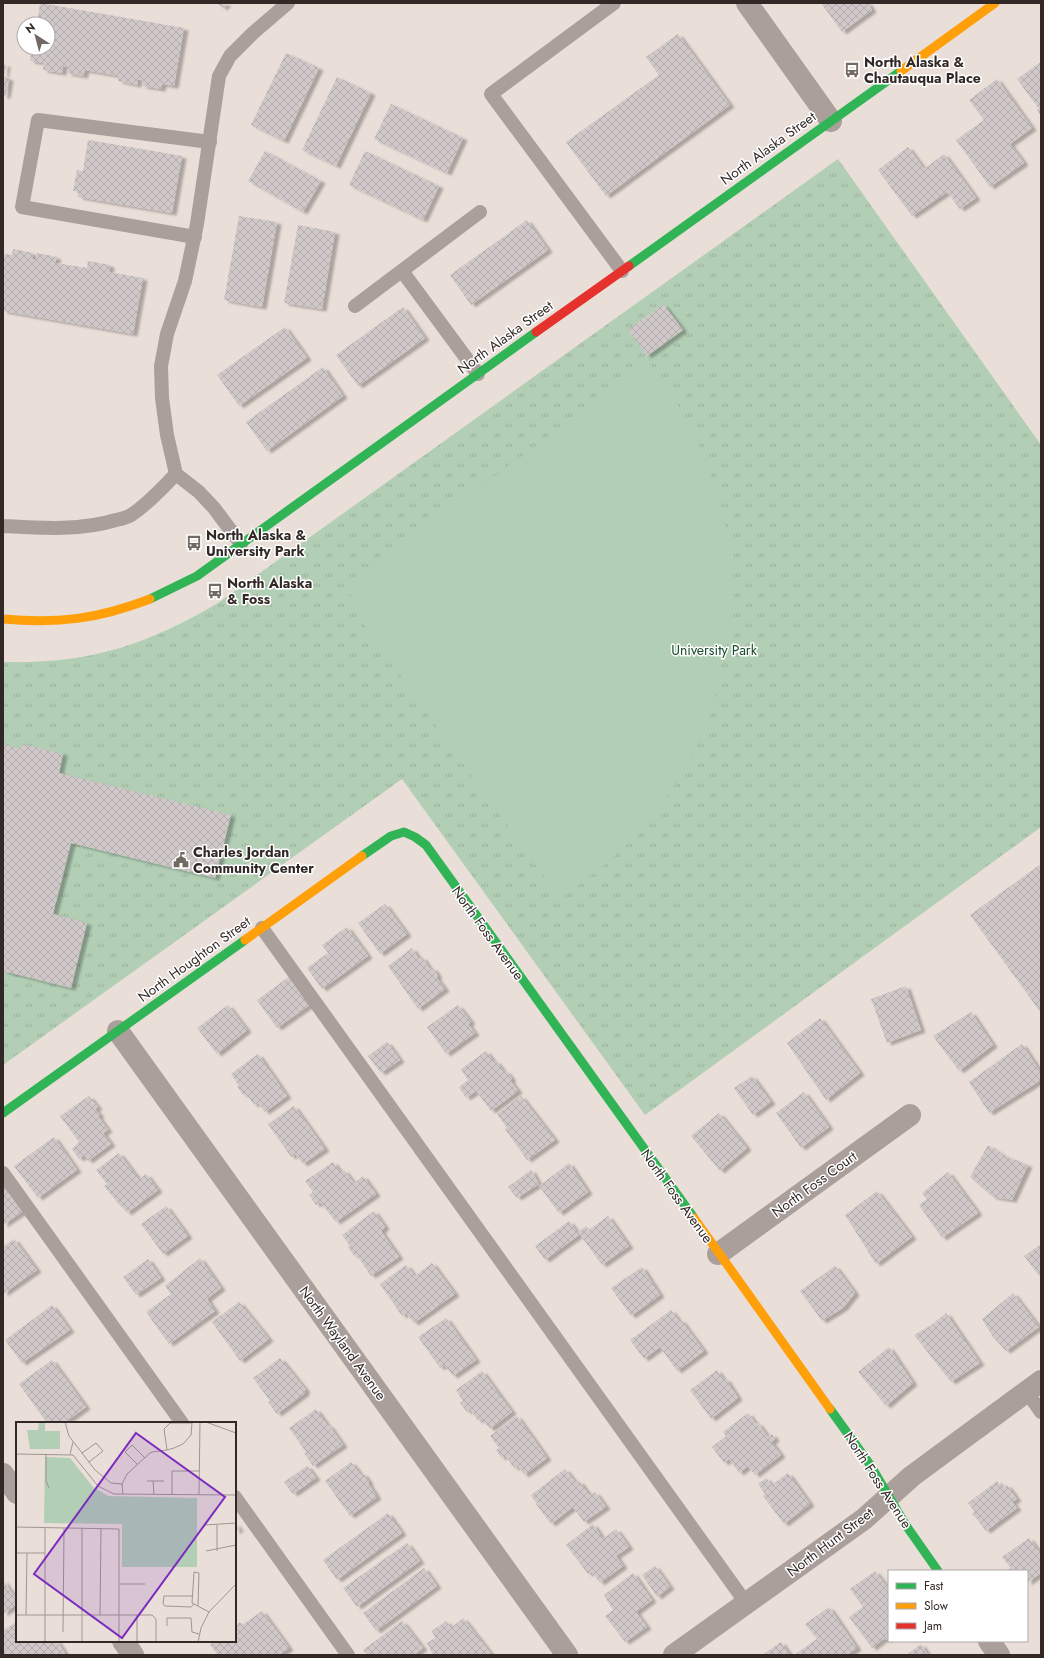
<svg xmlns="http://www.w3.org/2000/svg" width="1044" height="1658" viewBox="0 0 1044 1658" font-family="Jost,sans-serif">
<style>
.grass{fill:url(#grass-tufts)}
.pitch{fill:#b2ceb5}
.building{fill:url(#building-cross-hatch);filter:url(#shadow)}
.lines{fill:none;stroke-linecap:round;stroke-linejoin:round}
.lane{stroke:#ab9f9c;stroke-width:14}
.street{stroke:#ab9f9c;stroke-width:22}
.fast{stroke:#30b455;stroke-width:9}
.slow{stroke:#ff9f0a;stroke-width:9}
.jam{stroke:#e5322d;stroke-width:9}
.labels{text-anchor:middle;stroke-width:3;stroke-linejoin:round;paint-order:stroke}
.poi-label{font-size:14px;font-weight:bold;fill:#322926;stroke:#fff;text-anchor:start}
.street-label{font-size:14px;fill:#322926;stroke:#fff}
.park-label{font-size:14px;fill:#184a2d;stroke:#fff}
.inset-road{fill:none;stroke:#a09691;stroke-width:1}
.view{fill:#7b2cbf;fill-opacity:0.15;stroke:#7b2cbf;stroke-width:2}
.inset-edge{fill:none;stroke:#322926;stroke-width:2}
</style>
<defs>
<pattern id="grass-tufts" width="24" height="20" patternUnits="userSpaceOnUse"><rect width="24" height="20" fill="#b2ceb5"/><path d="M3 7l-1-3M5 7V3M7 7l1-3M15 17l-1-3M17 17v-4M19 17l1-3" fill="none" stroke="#9ab19c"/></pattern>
<pattern id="building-cross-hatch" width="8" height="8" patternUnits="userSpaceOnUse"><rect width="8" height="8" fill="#d0c8c9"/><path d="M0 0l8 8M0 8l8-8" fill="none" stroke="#b3acac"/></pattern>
<filter id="shadow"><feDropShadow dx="4.5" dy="2.5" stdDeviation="1" flood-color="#0004"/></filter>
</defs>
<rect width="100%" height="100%" fill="#eaded8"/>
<path class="grass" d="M838,159L1041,445V827L645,1115L402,779L3,1065V662C88,664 145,646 218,603Z"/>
<path class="pitch" d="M650,364C659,378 670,391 678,405C703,447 721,497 729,546C731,560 733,575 733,589C733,609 728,630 724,650C722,663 720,676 717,689C696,775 634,851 559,898L349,603L355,576Z"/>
<g class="building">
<path d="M40,3L184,28L174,86L162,84L161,89L142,86L143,81L138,79L137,85L118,81L119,76L85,70L83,76L67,73L68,67L63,66L62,73L43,70L44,63L30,61L32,48H48V24H37Z"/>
<path d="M217,3H227L223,8Z"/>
<path d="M821,3H868L872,10L842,32Z"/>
<path d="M678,34L730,105L606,196L566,142L659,75L646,57Z"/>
<path d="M286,53L319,68L284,141L251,125Z"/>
<path d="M1041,62V116L1037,110L1039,109L1017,79Z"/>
<path d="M3,64L6,65L4,77L3,76Z"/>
<path d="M3,77L9,78L6,96H3Z"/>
<path d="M337,77L371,93L336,166L302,150Z"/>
<path d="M997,79L1032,128L1010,144L1024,163L990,187L956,140L984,120L969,100Z"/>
<path d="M391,104L463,138L447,173L374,139Z"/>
<path d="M88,140L182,156L172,213L78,197L79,191H73L77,170L83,171Z"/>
<path d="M908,147L924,169L944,154L976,198L960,209L947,192L912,216L878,170Z"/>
<path d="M265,151L321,181L303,212L248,181Z"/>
<path d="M365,151L439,186L423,220L349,185Z"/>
<path d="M239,216L277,222L262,307L224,300Z"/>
<path d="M527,220L548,250L471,305L450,275Z"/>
<path d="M298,225L335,232L322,309L284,303Z"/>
<path d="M13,249L33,253L32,259L36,260L37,253L57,257L55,263L87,268L88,261L110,265L109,272L143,278L133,334L3,311V254L12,255Z"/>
<path d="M663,304L683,330L647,356L628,330Z"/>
<path d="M403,307L425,338L358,386L336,355Z"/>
<path d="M285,327L307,358L239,406L217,375Z"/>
<path d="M323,367L343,396L267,451L246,422Z"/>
<path d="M3,744L21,749L22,744L63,754L59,773L231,815L215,878L71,843L53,914L87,923L71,988L3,971Z"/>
<path d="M1041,864V1013L970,915Z"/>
<path d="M385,904L407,934L380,954L358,923Z"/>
<path d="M347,927L368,956L322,989L307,968L328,953L322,945Z"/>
<path d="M412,948L419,959L422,957L430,969L433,968L438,976L436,977L445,989L418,1009L388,966Z"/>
<path d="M290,976L311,1004L277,1028L257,1000Z"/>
<path d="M906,986L921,1030L887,1043L871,999Z"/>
<path d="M228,1005L247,1030L217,1054L197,1028Z"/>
<path d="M458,1005L471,1022L468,1024L475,1033L446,1054L427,1027Z"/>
<path d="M971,1012L993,1045L959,1071L933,1036Z"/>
<path d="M820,1018L860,1073L826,1100L787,1043Z"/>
<path d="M387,1042L400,1060L381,1073L368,1056Z"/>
<path d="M1022,1044L1041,1073V1080L989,1113L969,1082Z"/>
<path d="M486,1051L494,1062L496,1061L504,1072L506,1071L512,1079L510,1080L518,1091L491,1111L476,1091L466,1098L459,1087L468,1080L461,1069Z"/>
<path d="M258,1054L287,1096L265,1112L257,1102L254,1105L246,1094L243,1095L237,1086H239L231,1074Z"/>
<path d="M752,1076L771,1102L753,1115L734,1088Z"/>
<path d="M804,1092L829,1127L801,1148L776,1113Z"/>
<path d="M89,1096L98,1107L95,1109L100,1115L98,1116L108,1130L103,1133L111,1144L88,1161L84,1155L79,1159L72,1149L79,1142L60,1116Z"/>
<path d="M521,1096L555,1140L527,1160L505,1129L507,1128L497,1114Z"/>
<path d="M294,1106L325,1149L303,1164L295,1154L291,1157L268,1124Z"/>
<path d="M719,1113L747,1148L720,1171L691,1136Z"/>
<path d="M54,1137L77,1170L38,1198L14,1166Z"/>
<path d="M988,1145L1005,1156L1028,1165L1012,1200L993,1197L970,1177Z"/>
<path d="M119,1153L139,1180L146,1174L158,1190L127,1213L122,1206L121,1207L104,1186L107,1184L96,1170Z"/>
<path d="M333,1162L341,1173L344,1170L354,1183L363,1176L376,1194L336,1222L320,1202L316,1205L309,1195L313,1192L305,1181Z"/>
<path d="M569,1163L588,1192L559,1213L539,1186Z"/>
<path d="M531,1170L539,1184L517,1198L508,1187Z"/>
<path d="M948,1172L978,1213L942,1238L919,1205L927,1199L922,1193Z"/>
<path d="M3,1180L25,1210L3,1225Z"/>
<path d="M877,1191L912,1237L876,1264L845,1215Z"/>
<path d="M166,1206L188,1236L163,1254L141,1224Z"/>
<path d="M374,1211L385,1227L381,1231L399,1257L371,1276L356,1254L354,1256L348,1247L350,1246L342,1235Z"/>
<path d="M608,1216L629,1246L602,1265L578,1232L586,1226L589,1230Z"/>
<path d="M569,1221L579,1235L545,1260L535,1246Z"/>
<path d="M14,1239L37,1270L3,1294V1247Z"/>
<path d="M1041,1244V1278L1024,1256Z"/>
<path d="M200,1258L221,1288L207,1299L215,1311L169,1344L146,1312L171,1294L165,1286Z"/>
<path d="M148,1259L161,1278L136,1295L123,1277Z"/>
<path d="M432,1263L455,1294L414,1323L406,1313L402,1316L380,1284L406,1265L415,1276Z"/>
<path d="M835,1266L855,1293L843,1308L822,1321L800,1291Z"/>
<path d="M642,1267L660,1295L631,1316L611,1288Z"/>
<path d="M1013,1293L1039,1327L1006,1351L993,1337L982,1319Z"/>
<path d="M239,1302L269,1339L240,1361L212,1322Z"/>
<path d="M52,1305L70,1330L22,1363L5,1340Z"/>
<path d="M671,1310L679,1321L681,1320L704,1351L677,1371L660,1347L644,1359L630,1340Z"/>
<path d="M946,1313L980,1363L951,1382L914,1335L930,1326Z"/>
<path d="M446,1318L476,1360L453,1376L444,1365L440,1368L418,1337Z"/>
<path d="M889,1347L913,1383L886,1406L858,1372Z"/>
<path d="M280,1358L306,1390L304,1392L305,1393L277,1414L268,1402L270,1401L253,1378Z"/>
<path d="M52,1360L86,1407L64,1423H47L19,1384Z"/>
<path d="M717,1370L724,1380L726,1379L738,1398L711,1419L690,1390Z"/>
<path d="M482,1371L512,1412L490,1429L482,1419L478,1421L470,1409L467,1412L460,1403L463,1401L456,1390Z"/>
<path d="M316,1409L328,1426L329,1425L343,1445L313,1466L304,1453L306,1452L289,1428Z"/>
<path d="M748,1413L756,1424L758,1423L768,1437L772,1434L775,1439L771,1442L781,1455L755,1475L748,1466L739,1473L729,1459L724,1463L712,1447L726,1436L723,1432Z"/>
<path d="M517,1416L547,1458L524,1475L518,1466L514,1468L505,1455L501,1458L496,1450L499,1448L490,1436Z"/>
<path d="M351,1462L361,1475L363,1473L369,1482L368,1483L377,1497L350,1516L325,1481Z"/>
<path d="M307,1466L316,1478L293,1494L284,1482Z"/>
<path d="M565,1469L576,1483L579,1481L590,1496L595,1492L606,1507L584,1522L573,1507L551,1524L536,1504H537L531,1495Z"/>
<path d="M788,1473L810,1504L784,1524L763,1496L765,1494L758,1484L766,1478L774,1488L776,1486L774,1483Z"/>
<path d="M997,1481L1002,1488L1007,1485L1017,1499L1012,1502L1017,1508L986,1531L972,1513L975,1512L968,1503Z"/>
<path d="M388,1513L402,1533L337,1580L323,1560Z"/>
<path d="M235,1522L239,1529L235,1532Z"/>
<path d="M593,1524L603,1539L616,1529L629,1547L616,1556L623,1566L600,1583L592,1572L588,1574L566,1545Z"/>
<path d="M1029,1538L1041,1554V1573L1027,1583V1571H1009L1008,1570L1010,1567L1002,1557Z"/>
<path d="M407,1543L420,1561L357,1607L343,1588Z"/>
<path d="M655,1566L670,1587L657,1597L642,1575Z"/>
<path d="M424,1568L437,1586L376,1631L363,1613Z"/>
<path d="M875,1571L889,1590V1638L886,1640L885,1638L872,1648L849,1617L863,1607L850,1589Z"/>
<path d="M633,1573L652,1600L636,1612L647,1627L625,1642L605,1616L613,1610L604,1595Z"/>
<path d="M3,1580L17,1600V1604L3,1614Z"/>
<path d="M829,1607L857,1648L847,1655H794L817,1639L805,1624Z"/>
<path d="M262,1611L289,1648L279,1655H218L210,1645L215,1641H235V1626L240,1622L242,1625Z"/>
<path d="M463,1618L492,1655H433L427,1643L435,1638L432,1631L446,1621L451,1628Z"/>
<path d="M17,1621V1641H57L65,1653L61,1655H3V1631Z"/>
<path d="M402,1621L423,1648L414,1655H367L363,1650Z"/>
<path d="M781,1642L790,1655H762Z"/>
<path d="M921,1644L928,1655H906Z"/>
</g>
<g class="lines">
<g class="lane">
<path d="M614,3L491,94L622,271"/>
<path d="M195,237L22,207L38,120L210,142"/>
<path d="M402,271L478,374"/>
<path d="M355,306L480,212"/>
<path d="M3,526C40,528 80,531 116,520C121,519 126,518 131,515C148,504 162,488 176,474"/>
<path d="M241,544L214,508L199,492L176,474L167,435L162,398L161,366L167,334L185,281L197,224L219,76L230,56L253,33L288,3"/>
<path d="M262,928L746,1603"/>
<path d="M3,1173L182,1423"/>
<path d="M1026,1391L1041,1412"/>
<path d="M235,1497L348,1655"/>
</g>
<g class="street">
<path d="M747,3L831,121"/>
<path d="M118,1031L567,1655"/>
<path d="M718,1254L910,1115"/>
<path d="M3,1474L17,1493"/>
<path d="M123,1641L133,1655"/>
<path d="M989,1641L999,1655"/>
<path d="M674,1655L864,1519L912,1476L1041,1381"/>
</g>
<g class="fast">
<path d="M629,266L901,71"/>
<path d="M150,599L197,576L536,332"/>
<path d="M362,856L391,836L404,832L415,837L426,845L694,1218"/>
<path d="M3,1113L245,940"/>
<path d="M830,1409L871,1466L905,1524L938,1571"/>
</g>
<g class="slow">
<path d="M901,71L995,3"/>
<path d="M3,619C58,624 98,619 150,599"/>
<path d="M245,940L362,856"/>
<path d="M694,1218L830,1409"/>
</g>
<path class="jam" d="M536,332L629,266"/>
</g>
<defs>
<symbol id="bus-bare" viewBox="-9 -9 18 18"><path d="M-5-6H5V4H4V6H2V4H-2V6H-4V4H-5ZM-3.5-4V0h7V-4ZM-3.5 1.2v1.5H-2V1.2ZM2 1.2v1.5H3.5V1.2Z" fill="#726864" stroke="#fff" stroke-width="2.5" paint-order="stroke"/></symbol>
<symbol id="civic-bare" viewBox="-9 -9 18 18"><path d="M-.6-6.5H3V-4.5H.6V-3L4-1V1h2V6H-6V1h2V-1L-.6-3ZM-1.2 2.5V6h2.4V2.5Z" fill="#726864" stroke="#fff" stroke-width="2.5" paint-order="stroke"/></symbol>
</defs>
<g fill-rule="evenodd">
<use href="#bus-bare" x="841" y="59" width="22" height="22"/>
<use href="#bus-bare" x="183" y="532" width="22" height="22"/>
<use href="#bus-bare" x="204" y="580" width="22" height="22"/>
<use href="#civic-bare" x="170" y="849" width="22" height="22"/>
</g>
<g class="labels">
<g class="poi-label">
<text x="864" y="67">North Alaska &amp;<tspan x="864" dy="16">Chautauqua Place</tspan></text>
<text x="206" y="540">North Alaska &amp;<tspan x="206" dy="16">University Park</tspan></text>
<text x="227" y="588">North Alaska<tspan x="227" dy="16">&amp; Foss</tspan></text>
<text x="193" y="857">Charles Jordan<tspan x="193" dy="16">Community Center</tspan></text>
</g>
<g class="street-label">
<text transform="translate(768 148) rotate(-36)" y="5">North Alaska Street</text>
<text transform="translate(505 337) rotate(-36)" y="5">North Alaska Street</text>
<text transform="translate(488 933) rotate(54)" y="5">North Foss Avenue</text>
<text transform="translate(194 959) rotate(-36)" y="5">North Houghton Street</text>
<text transform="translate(814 1184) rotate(-36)" y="5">North Foss Court</text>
<text transform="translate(677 1196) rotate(54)" y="5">North Foss Avenue</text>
<text transform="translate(343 1343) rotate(54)" y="5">North Wayland Avenue</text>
<text transform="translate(878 1480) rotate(57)" y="5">North Foss Avenue</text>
<text transform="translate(830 1542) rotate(-37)" y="5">North Hunt Street</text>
</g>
<g class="park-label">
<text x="714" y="655">University Park</text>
</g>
</g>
<g transform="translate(16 1422)">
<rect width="220" height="220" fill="#eaded8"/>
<path d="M29,35L54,36L77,65L92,74L181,76V145H106V102L28,101Z" fill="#b2ceb5"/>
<path d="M23,0H29V9H44V27H14L11,8H22Z" fill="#b2ceb5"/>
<path d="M115,82H153L151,96L144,109L130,119L115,122H112V84Z" fill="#b2ceb5"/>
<path class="inset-road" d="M49,0L53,14L79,48L95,61L106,62M190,0L220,11M66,31L80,21L87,29L73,40M0,32L57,33L82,64L98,72L220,73M30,32V59L33,66M54,32L57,20M122,43L109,30L116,23L129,36M131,59H148M137,59L138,72M107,72L106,62L111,52L134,31L136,30L151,28L158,26L167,22L175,13L176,1H154L148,7L151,28M156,72V49H183M183,72L184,0M189,103L220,101M201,103V129M0,105L103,107V220M190,129L220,123M0,131H29M104,162H129M177,174H148L147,182L149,184L175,185L178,182M182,184L183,151L178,150L176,181L178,182L193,190M0,193H136L140,197V220M10,193L11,131M84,193L85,106M151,204V196H175L176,210L183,212M47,210L48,106M29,220V106M66,220V106M121,220V193M182,220L185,206L193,190L220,162"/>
<path class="view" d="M120,11L209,75L106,216L18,152Z"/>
<rect width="220" height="220" class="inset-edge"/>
</g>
<rect width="1044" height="1658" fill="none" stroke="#322926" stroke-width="8"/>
<rect x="888" y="1570" width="140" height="72" fill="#ffffff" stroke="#ada9a8"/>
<rect x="896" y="1583" width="20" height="6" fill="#30b455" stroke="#ada9a8"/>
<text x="924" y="1590" font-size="12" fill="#322926">Fast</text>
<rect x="896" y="1603" width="20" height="6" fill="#ff9f0a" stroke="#ada9a8"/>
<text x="924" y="1610" font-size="12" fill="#322926">Slow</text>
<rect x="896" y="1623" width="20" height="6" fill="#e5322d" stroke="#ada9a8"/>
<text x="924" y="1630" font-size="12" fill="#322926">Jam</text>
<g transform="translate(36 36) rotate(324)"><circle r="19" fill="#ffffff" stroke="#ada9a8"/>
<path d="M0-3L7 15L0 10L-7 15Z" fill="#726864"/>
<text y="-6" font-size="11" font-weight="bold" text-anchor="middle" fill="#322926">N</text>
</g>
</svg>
